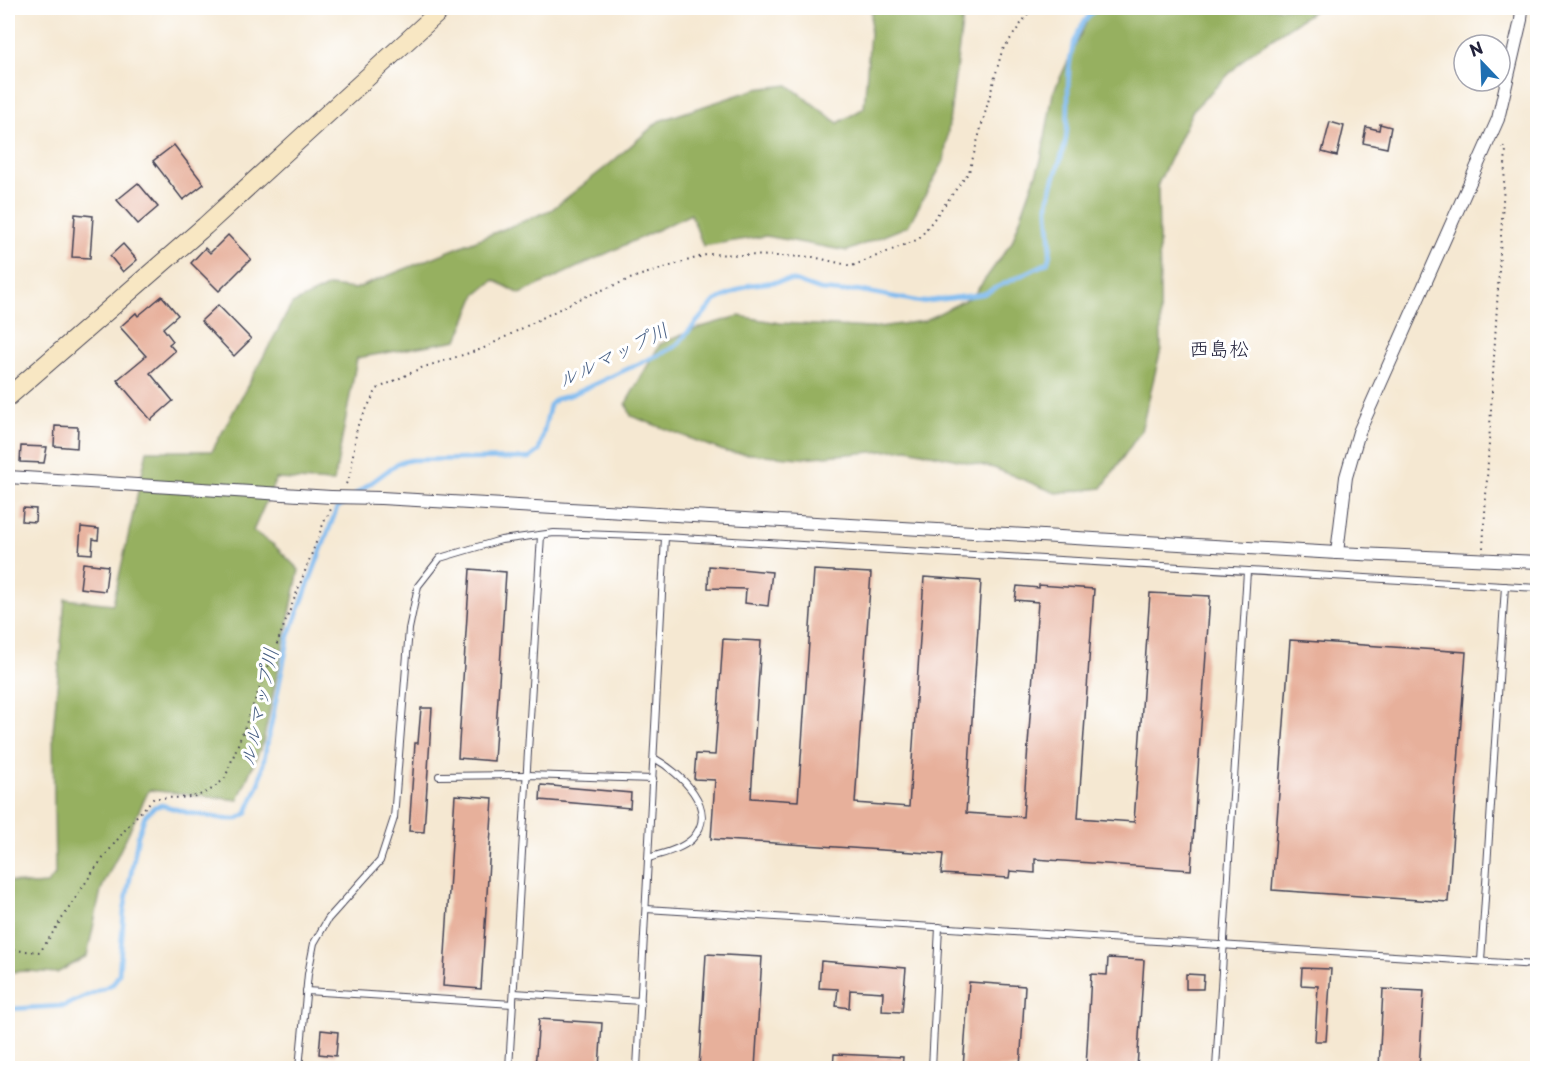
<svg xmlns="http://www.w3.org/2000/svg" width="1545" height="1076" viewBox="0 0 1545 1076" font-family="'Playpen Sans','Klee One',sans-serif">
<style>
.forest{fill:#96b061;stroke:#5c694e;stroke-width:1.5}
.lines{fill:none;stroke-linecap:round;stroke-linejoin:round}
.stream{stroke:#7cb9ef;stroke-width:4.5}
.building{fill:#e7b09b}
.lane-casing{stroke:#424052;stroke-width:8}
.street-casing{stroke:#424052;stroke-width:14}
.secondary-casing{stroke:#424052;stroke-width:20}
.path{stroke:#424052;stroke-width:2;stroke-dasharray:1.5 4.5;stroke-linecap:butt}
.lane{stroke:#fff;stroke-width:6}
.street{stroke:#fff;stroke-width:12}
.secondary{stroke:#f8e7c3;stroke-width:18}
.street-bridge-casing{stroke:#424052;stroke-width:14;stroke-linecap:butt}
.street-bridge{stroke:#fff;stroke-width:12}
.labels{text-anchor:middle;stroke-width:6;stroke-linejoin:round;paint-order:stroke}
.neighbourhood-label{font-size:20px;fill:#22223b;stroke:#fff}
.water-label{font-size:20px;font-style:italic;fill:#465e83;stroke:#fff}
</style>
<rect width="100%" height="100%" fill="#fff"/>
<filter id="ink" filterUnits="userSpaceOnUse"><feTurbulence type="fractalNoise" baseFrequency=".0167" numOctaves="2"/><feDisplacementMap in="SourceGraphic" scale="12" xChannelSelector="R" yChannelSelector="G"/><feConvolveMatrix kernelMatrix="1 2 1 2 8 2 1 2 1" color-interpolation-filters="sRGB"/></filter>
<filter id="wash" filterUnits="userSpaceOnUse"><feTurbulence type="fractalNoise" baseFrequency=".008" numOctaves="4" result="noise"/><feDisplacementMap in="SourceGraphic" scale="24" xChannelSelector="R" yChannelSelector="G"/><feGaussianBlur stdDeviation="1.35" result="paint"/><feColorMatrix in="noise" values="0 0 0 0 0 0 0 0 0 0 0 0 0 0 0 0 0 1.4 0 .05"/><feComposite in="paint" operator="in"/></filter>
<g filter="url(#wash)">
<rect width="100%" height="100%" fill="#f5e8d2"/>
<g class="forest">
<path d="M872,8H964L944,161L908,226L847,251L766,236L703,246L691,214L520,294L494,280L476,295L457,340L357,358L334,482L276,479L253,531L274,545L299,570L263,742L238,800L149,790L101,890L87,956L57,973L27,971L8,972V881L33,885L47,884L55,875L53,732L65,599L113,604L147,451H212L292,304L329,286L355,289L551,210L611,163L659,121L756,89L788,85L838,123L864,108Z"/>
<path d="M1093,8H1318L1250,53L1193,110L1158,184L1161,349L1141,431L1102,488L1056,493L994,468L908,449L801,458L726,452L631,416L626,403L660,344L698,328L739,316L780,323L871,328L924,321L973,296L1012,242L1041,160L1053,93Z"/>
</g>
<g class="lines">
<g class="stream">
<path d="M356,494L398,463L411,460L530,458L539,451L550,405L556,399L571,395L675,347L715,301L749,285L792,280L820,290L843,292L857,290L921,302L983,294L1047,263C1055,245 1047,224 1048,204C1051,180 1063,159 1066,138C1071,101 1062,58 1082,25C1086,19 1092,13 1096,8"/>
<path d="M8,1009L64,1006L113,984L119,974L124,911L138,836L145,816L154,807L162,805L189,813L226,819H237L246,814L259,784L289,636L337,508L347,501"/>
</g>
</g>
<g id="blocks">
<g class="building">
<path d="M1330,122L1344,126L1337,156L1322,152Z"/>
<path d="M1380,124L1391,127L1387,148L1363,143L1366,127L1379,130Z"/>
<path d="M174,145L204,184L183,200L153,161Z"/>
<path d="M138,183L158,207L138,224L117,200Z"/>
<path d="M75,214L93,216L90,258L72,257Z"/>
<path d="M228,235L251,259L219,291L191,263L205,248L210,253Z"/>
<path d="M123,244L137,260L123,272L110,256Z"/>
<path d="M162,296L178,315L163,328L173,341L169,344L175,351L150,373L173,401L151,420L117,380L146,356L120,327L136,313L138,316Z"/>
<path d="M218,305L251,339L234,356L201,321Z"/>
<path d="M55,426L78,427L77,448L54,446Z"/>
<path d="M21,446L47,447L44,463L20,462Z"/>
<path d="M23,508L36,509L35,522L22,521Z"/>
<path d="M81,527L99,529L98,540L93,539L92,554L79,553Z"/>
<path d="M83,563L108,566L105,591L80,588Z"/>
<path d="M709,566L772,572L768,606L745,603L746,589L708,588Z"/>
<path d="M470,569L506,572L494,761L458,758Z"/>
<path d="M814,570L871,573L855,803L909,807L924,577L981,581L966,813L1023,817L1038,602L1015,600L1017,586L1039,588V585L1094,589L1078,818L1134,822L1150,593L1210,596L1191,870L1035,859V873L1010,871L1009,878L941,874L943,854L711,839L715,780L694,779L696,754L715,755L723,639L761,641L751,798L798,801Z"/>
<path d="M1290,640L1466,652L1448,902L1272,890Z"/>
<path d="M421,708H432L424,832L409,831L415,743H418Z"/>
<path d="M541,785L631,793L630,808L540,800Z"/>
<path d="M455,795L493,798L481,989L443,986Z"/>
<path d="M706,954L762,957L755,1068H699Z"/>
<path d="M1108,958L1144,960L1137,1068H1086L1091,974L1107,975Z"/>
<path d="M821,961L906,968L902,1012L882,1011L883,992L850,990L849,1008L836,1006L838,989L819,988Z"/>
<path d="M1302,968L1331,969L1326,1041H1315L1318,986L1301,985Z"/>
<path d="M1186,974L1204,975L1203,989H1186Z"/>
<path d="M969,982L1025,986L1020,1068H963Z"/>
<path d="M1383,989L1424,991L1419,1068H1379Z"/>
<path d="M539,1019L602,1023L599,1068H535Z"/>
<path d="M321,1030L338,1032L336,1056L319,1054Z"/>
<path d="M834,1054L903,1057L902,1068H833Z"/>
</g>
</g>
</g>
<g filter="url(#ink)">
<use href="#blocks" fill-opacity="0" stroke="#424052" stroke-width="1.5"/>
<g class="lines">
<defs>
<g id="lane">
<path d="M439,776L527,775L653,779"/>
<path d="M649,858C663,853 680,850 692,839C721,809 679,772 654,758"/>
<path d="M646,909L1538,965"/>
<path d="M1481,961L1505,586"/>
<path d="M306,991L513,1004"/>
<path d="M514,993L641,1001"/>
<path d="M299,1068L308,974L314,943L328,919L380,861L394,818L409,629L418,586L440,558L501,540L554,533L665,537L1538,588"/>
<path d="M509,1068L541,535"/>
<path d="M637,1068L665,537"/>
<path d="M932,1068L939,927"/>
<path d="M1216,1068L1247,571"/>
</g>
<g id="street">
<path d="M8,477L331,497"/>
<path d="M381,498L1337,553L1538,562"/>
<path d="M1337,553L1346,477L1359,432L1498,119L1521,20L1522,8"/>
</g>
<path id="secondary" d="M8,397L205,226L443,8"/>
</defs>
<use href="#lane" class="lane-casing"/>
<use href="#street" class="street-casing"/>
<use href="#secondary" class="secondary-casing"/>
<g class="path">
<path d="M346,484L350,476L357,427L377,389L421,368L482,349L577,300L635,277L709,254L813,257L852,266L919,239L969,172L1002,51L1032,8"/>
<path d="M1483,548L1506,149L1501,145"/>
<path d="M8,950L40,952L94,870L132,821L154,798C186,797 201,802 225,778L324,522L331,509"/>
</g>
<use href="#lane" class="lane"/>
<use href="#street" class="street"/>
<use href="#secondary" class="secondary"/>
<defs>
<path id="street-bridge" d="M331,497L381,498"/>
</defs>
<use href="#street-bridge" class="street-bridge-casing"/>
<use href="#street-bridge" class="street-bridge"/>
</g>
</g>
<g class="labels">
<g class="neighbourhood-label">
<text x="1219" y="356">西島松</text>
</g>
<g class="water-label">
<text transform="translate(613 355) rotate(-26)" y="7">ルルマップ川</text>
<text transform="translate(259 707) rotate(-78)" y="7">ルルマップ川</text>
</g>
</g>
<rect width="1545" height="1076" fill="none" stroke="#fff" stroke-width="30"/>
<g transform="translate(1482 63) rotate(337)"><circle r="28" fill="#ffffff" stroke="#a7a7b1" stroke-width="1.5"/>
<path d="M0-4.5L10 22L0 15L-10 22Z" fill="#1f6fb2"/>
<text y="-9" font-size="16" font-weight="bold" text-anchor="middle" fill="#22223b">N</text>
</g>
</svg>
